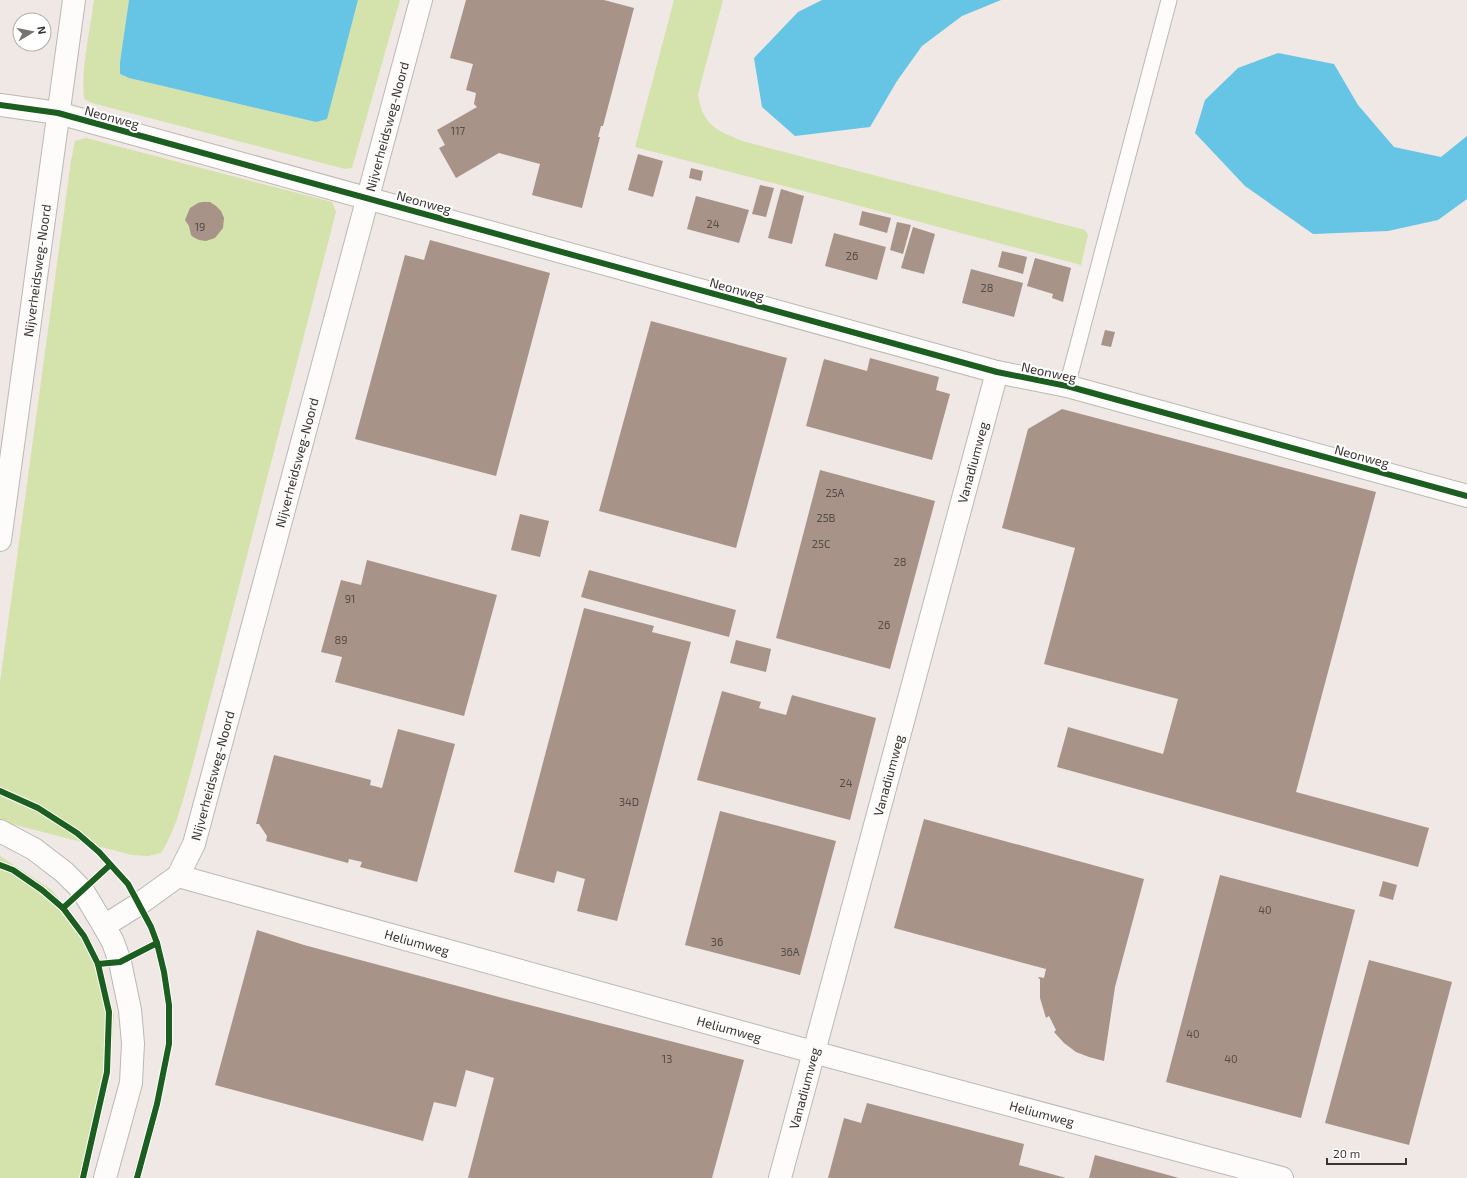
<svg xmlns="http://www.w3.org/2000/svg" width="1467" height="1178" viewBox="0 0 1467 1178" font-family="'Exo 2',sans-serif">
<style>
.green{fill:#d4e2ac}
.water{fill:#66c4e4}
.building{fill:#a79388}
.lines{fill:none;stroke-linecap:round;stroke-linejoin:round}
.service-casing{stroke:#bdb7b5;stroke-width:17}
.minor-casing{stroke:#bdb7b5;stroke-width:24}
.tertiary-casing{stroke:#bdb7b5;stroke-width:24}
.service{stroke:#fdfcfb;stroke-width:15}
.minor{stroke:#fdfcfb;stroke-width:22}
.tertiary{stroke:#fdfcfb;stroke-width:22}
.cycleway-casing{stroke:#fff;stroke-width:8}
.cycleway{stroke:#1b5e20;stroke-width:6}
.labels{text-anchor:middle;stroke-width:4;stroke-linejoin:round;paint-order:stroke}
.number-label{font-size:11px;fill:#544c47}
.street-label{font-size:13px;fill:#393431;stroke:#fff}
</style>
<rect width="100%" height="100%" fill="#f0e8e5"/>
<g class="green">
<path d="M94,0H129L120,62V74L129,78L316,122L326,119L358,0H400L352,168L345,169L92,103L84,99C81,67 90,31 94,0Z"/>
<path d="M674,0H723L698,94C702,126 719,132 746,142L1085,230L1088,235L1081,265L819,195L635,147Z"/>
<path d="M86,138L332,202L336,212L193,764C184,794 178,827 161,853L148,856L132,855L0,821V682L71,161L75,141Z"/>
<path d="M0,856L52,890L89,939L105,979L114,1015L111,1055L103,1094L81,1178H0Z"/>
</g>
<g class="water">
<path d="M129,0H358L327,119L316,122L129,78L120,74V62Z"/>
<path d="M822,0H1001L962,16L922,46L897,81L870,127L795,136L762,107L754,58L798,12Z"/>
<path d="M1278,53L1334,64L1358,105L1394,147L1441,157L1467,136V199L1438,220L1388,231L1313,234L1245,186L1195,133L1205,100L1238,68Z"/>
</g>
<g class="building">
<path d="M466,0H604L634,8L603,126H601L598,137H600L582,208L532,195L540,164L499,153L456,178L439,148L445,145L437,130L477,107L474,104L476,93L466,90L473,64L450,58Z"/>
<path d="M638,154L663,161L653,197L628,190Z"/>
<path d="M691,168L703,171L701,181L689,178Z"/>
<path d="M760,185L774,188L766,217L752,214Z"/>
<path d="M781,189L804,196L792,244L768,238Z"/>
<path d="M696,196L749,210L739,243L687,229Z"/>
<path d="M202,202H210L216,206L221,211L224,218L223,228L215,238L206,241L199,240L193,237L191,235L189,226L185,220L190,208L198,203Z"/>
<path d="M862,211L891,218L887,233L859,225Z"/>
<path d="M897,222L911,225L903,254L890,250Z"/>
<path d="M913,227L935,234L924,274L901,268Z"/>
<path d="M834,233L886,247L877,280L825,266Z"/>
<path d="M430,240L550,273L496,476L355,439L405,255L424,260Z"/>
<path d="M1002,251L1027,257L1023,274L998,267Z"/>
<path d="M1035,258L1071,268L1063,302L1052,298L1053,294L1027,286Z"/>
<path d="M971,269L1023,283L1014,317L962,303Z"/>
<path d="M651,321L787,358L736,548L599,511Z"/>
<path d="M1105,330L1115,332L1111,347L1101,345Z"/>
<path d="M870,358L939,377L936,390L950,394L932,460L806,426L824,359L867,371Z"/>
<path d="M1062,409L1376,492L1296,792L1429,828L1418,867L1057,767L1068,727L1163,754L1178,699L1044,664L1075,548L1002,528L1028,429Z"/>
<path d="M820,470L935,501L890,669L776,638Z"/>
<path d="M520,514L549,521L540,557L511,550Z"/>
<path d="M367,560L497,595L464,716L335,682L342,657L321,652L341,580L361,585Z"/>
<path d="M589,570L736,610L729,637L581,597Z"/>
<path d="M584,608L654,626L652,632L691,642L617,921L577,911L585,879L557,871L554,883L514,872Z"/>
<path d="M736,640L771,649L766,672L730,663Z"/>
<path d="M722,691L761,702L759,708L786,715L792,695L876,718L850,820L697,780Z"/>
<path d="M398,729L455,744L417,882L360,867L362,862L349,859L348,863L266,841L267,836L259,824H256L274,755L371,780L370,785L382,788Z"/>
<path d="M720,811L836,841L800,975L685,945Z"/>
<path d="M924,819L1144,879L1115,987L1104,1061L1089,1057L1076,1052L1064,1043L1054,1032L1056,1030L1049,1016L1046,1018L1040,998V979L1038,978L1039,977L1044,978L1046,969L894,928Z"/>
<path d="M1220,875L1355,910L1301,1118L1166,1082Z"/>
<path d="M1383,881L1397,885L1393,900L1379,896Z"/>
<path d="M257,930L304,945L514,1001L744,1060L712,1178H468L494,1078L466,1070L456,1107L434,1102L423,1141L215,1085Z"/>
<path d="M1369,960L1452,982L1409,1145L1325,1123Z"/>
<path d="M867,1103L1024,1144L1019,1165L1066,1178H828L844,1118L861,1123Z"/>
<path d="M1095,1155L1179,1178H1089Z"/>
</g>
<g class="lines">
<defs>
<path id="service" d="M1067,386L1169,0"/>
<g id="minor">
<path d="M0,105L58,113L997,372L1067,386L1467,496"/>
<path id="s1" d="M0,540L74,0"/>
<path id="s2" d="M178,876L813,1052L1282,1178"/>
<path id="s3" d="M104,926L139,904L178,876L194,844L421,0"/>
<path id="s4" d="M780,1178L997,372"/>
</g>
<path id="tertiary" d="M0,831L34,849L64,872L83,891L104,926L113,942L120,962L130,1010L133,1043L131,1083L105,1178"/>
</defs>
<use href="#service" class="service-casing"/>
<use href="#minor" class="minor-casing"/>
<use href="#tertiary" class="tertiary-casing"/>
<use href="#service" class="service"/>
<use href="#minor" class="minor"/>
<use href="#tertiary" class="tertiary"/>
<defs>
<g id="cycleway">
<path d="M0,105L58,113L997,372L1067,386L1467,496"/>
<path d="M0,791L38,808L77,833L99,852L128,884L151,927L157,943L164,972L169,1005V1044L157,1104L137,1178"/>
<path d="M0,865L13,870L42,890L63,908L84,936L98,964L109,1012L107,1072L83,1178"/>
<path d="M63,908L110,865"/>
<path d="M98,964L120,962L157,943"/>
</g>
</defs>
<use href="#cycleway" class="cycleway-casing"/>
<use href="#cycleway" class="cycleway"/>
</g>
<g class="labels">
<g class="number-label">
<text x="458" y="135">117</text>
<text x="713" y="228">24</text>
<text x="200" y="231">19</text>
<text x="852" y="260">26</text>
<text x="987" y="292">28</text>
<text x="835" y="497">25A</text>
<text x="826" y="522">25B</text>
<text x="821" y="548">25C</text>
<text x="900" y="566">28</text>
<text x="350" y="603">91</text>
<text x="884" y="629">26</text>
<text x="341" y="644">89</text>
<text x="846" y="787">24</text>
<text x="629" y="806">34D</text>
<text x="1265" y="914">40</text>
<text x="717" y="946">36</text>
<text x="790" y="956">36A</text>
<text x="1193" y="1038">40</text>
<text x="667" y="1063">13</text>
<text x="1231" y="1063">40</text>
</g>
<g class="street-label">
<text transform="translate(112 117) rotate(15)" y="5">Neonweg</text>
<text dy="5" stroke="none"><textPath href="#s3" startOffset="868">Nijverheidsweg-Noord</textPath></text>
<text transform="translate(424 202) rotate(15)" y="5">Neonweg</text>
<text dy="5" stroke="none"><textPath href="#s1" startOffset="272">Nijverheidsweg-Noord</textPath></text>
<text transform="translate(737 289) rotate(15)" y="5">Neonweg</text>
<text transform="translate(1049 372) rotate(12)" y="5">Neonweg</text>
<text transform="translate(1362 456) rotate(15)" y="5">Neonweg</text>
<text dy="5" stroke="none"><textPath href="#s3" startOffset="520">Nijverheidsweg-Noord</textPath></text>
<text dy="5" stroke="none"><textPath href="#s4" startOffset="741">Vanadiumweg</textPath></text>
<text dy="5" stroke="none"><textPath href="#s3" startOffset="196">Nijverheidsweg-Noord</textPath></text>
<text dy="5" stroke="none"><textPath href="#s4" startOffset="417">Vanadiumweg</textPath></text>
<text dy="5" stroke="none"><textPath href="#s2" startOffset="248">Heliumweg</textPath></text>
<text dy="5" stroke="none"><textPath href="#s2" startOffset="572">Heliumweg</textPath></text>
<text dy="5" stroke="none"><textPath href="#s4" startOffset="93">Vanadiumweg</textPath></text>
<text dy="5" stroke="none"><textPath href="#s2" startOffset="896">Heliumweg</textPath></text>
</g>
</g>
<g transform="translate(32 32) rotate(80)"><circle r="19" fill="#ffffff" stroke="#b0aead"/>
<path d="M0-3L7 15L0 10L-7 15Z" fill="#797370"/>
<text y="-6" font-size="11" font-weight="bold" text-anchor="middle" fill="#393431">N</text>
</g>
<path d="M1327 1158v6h79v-6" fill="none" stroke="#393431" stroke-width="2"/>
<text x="1333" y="1158" font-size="12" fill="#393431" stroke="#ffffff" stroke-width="3" paint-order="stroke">20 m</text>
</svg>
